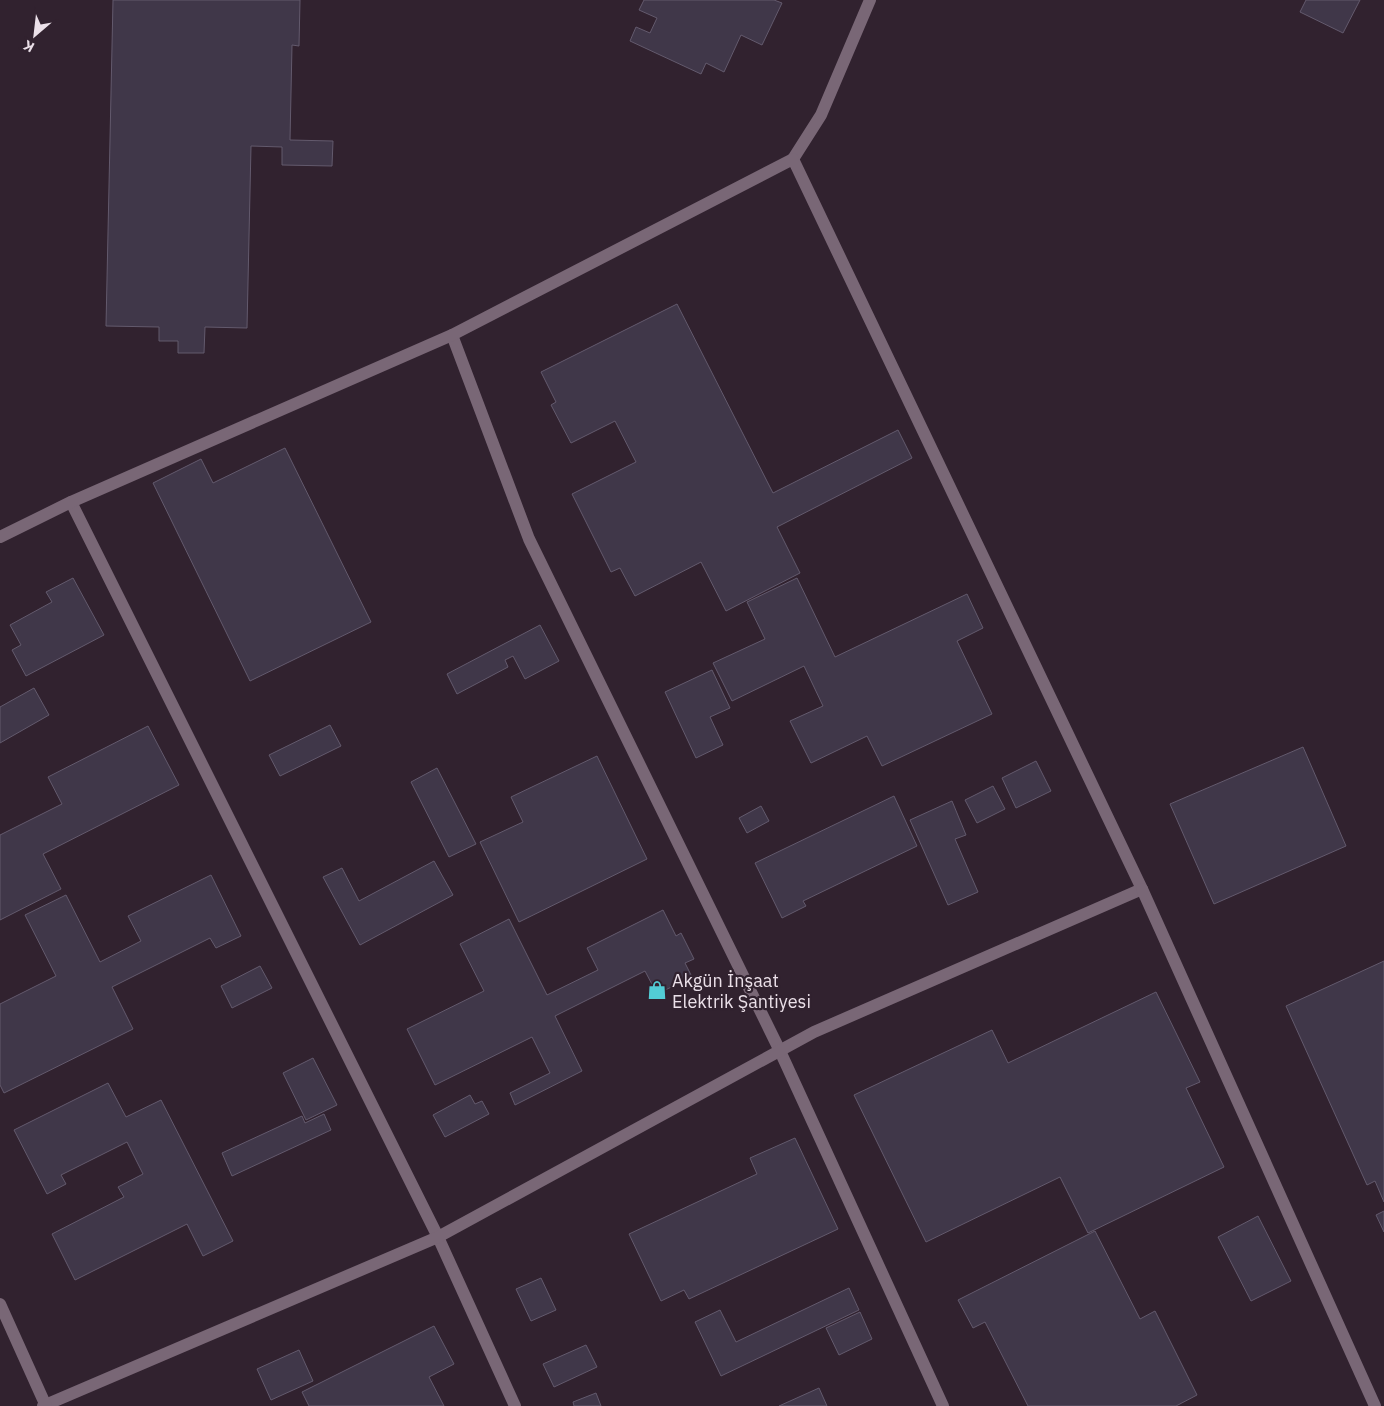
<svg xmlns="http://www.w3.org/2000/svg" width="1384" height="1406" font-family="'IBM Plex Sans',sans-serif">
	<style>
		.building { fill: #403749; stroke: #635a6d }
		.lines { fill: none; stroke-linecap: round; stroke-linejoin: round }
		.street { stroke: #796776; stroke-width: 12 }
		.labels { text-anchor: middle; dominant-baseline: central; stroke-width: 4.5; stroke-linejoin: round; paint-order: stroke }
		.poi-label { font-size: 18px; fill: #ebe0e9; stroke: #31222f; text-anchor: start }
	</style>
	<rect width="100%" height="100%" fill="#31222f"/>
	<!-- building -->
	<g class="building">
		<polygon points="113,0 300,0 299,46 292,45 290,140 333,141 332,166 282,165 282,147 251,146 247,328 205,327 204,353 178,353 178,341 159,341 159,327 106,326"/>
		<polygon points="644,0 774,0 782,3 762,45 741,35 724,72 706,63 701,74 630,41 636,27 650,33 657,18 639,10"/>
		<polygon points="1306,0 1360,0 1343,33 1300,12"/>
		<polygon points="677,304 773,493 898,430 912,458 777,527 800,573 726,611 701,562 635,596 620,568 611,572 572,494 636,462 615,421 571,443 551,405 556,402 541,372"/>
		<polygon points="285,448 371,622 250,681 153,483 201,459 213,483"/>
		<polygon points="73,578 104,635 26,676 12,650 21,645 10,625 52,602 46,592"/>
		<polygon points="797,578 835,657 967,594 983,628 957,641 992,714 882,766 867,736 811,763 790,721 823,706 804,666 732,701 713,663 765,639 747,602"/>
		<polygon points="540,625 559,661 525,679 513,656 505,660 508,667 457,694 447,674"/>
		<polygon points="712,670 730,708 710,717 723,745 696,758 665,692"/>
		<polygon points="34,688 49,715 0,743 0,707"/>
		<polygon points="330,725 341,746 280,776 269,755"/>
		<polygon points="148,726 179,785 43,854 61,889 0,920 0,835 62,804 48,777"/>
		<polygon points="1303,747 1346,846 1214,904 1170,804"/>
		<polygon points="597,756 647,859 519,922 480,842 523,822 511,797"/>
		<polygon points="1036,761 1051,791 1016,808 1002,778"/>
		<polygon points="437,768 476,844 449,857 411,782"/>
		<polygon points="993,786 1005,809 977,823 965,800"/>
		<polygon points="894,796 917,846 803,901 806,906 782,918 755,863"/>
		<polygon points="952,801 966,835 955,839 978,892 948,905 910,820"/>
		<polygon points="761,806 769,821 747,833 739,818"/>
		<polygon points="434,861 453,895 360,945 323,877 342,868 359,901"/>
		<polygon points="211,875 241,936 216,948 210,938 112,987 133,1029 4,1093 0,1085 0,1004 56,976 25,915 66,895 100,962 141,941 128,916"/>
		<polygon points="663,910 676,936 681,933 694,959 685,963 692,977 657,994 645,971 555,1016 582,1071 515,1105 510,1093 550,1073 532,1037 435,1085 407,1029 484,991 460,944 509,919 547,995 598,970 587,948"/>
		<polygon points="1384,961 1384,1202 1375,1181 1367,1185 1286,1006"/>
		<polygon points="260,966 272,988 232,1008 221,986"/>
		<polygon points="1156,992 1200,1082 1186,1088 1224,1167 1088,1233 1060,1177 926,1242 854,1095 992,1030 1008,1063"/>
		<polygon points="313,1058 337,1105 306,1120 283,1073"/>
		<polygon points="108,1083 126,1117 161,1100 233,1241 203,1256 187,1224 75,1280 52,1234 124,1197 118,1187 143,1174 127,1142 61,1175 66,1184 47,1194 14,1130"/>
		<polygon points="470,1095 475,1104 482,1101 489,1114 445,1137 433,1115"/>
		<polygon points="324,1114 331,1130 232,1176 222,1153 302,1116 305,1123"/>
		<polygon points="795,1138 838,1229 689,1299 684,1290 661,1301 629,1234 757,1174 750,1158"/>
		<polygon points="1384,1211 1384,1232 1376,1215"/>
		<polygon points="1258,1216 1291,1281 1251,1301 1218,1237"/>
		<polygon points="1095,1231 1140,1319 1155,1311 1197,1395 1176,1406 1028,1406 985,1322 973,1328 958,1300"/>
		<polygon points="541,1278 556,1310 531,1321 516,1289"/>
		<polygon points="849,1288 859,1310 721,1376 695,1322 720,1310 736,1342"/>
		<polygon points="860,1312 872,1339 839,1355 826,1328"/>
		<polygon points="434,1326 454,1364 429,1377 444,1406 309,1406 302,1392"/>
		<polygon points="586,1345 597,1367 554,1387 543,1364"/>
		<polygon points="299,1350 313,1381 271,1400 257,1369"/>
		<polygon points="819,1388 827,1406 779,1406"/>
		<polygon points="596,1393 601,1406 574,1406 573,1402"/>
	</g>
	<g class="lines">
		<!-- street -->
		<g class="street">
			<polyline points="793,159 821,115 870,0"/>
			<polyline points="452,335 529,539 780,1051 943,1406"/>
			<polyline points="71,502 438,1237 515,1406"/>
			<polyline points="0,537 71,502 452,335 793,159 1142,889 814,1032 438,1237 43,1406"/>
			<polyline points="1142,889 1375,1406"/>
			<polyline points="0,1304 46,1406"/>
		</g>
	</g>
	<!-- icons -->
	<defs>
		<g id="shop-bare" transform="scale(1.5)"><path d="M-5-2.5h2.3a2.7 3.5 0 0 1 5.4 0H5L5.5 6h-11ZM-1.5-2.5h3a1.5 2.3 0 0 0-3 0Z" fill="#52ccd5" stroke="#31222f" stroke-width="2.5" paint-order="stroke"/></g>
	</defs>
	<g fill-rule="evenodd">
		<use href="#shop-bare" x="657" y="990"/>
	</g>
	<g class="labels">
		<!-- poi labels -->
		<g class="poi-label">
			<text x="672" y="980">Akgün İnşaat<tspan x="672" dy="21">Elektrik Şantiyesi</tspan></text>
		</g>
	</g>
	<!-- north arrow -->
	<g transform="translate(35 35) rotate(208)" stroke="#31222f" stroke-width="4" paint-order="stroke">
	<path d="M0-4L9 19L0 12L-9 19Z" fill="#ebe0e9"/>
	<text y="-8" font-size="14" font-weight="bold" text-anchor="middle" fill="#ebe0e9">K</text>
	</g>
</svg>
